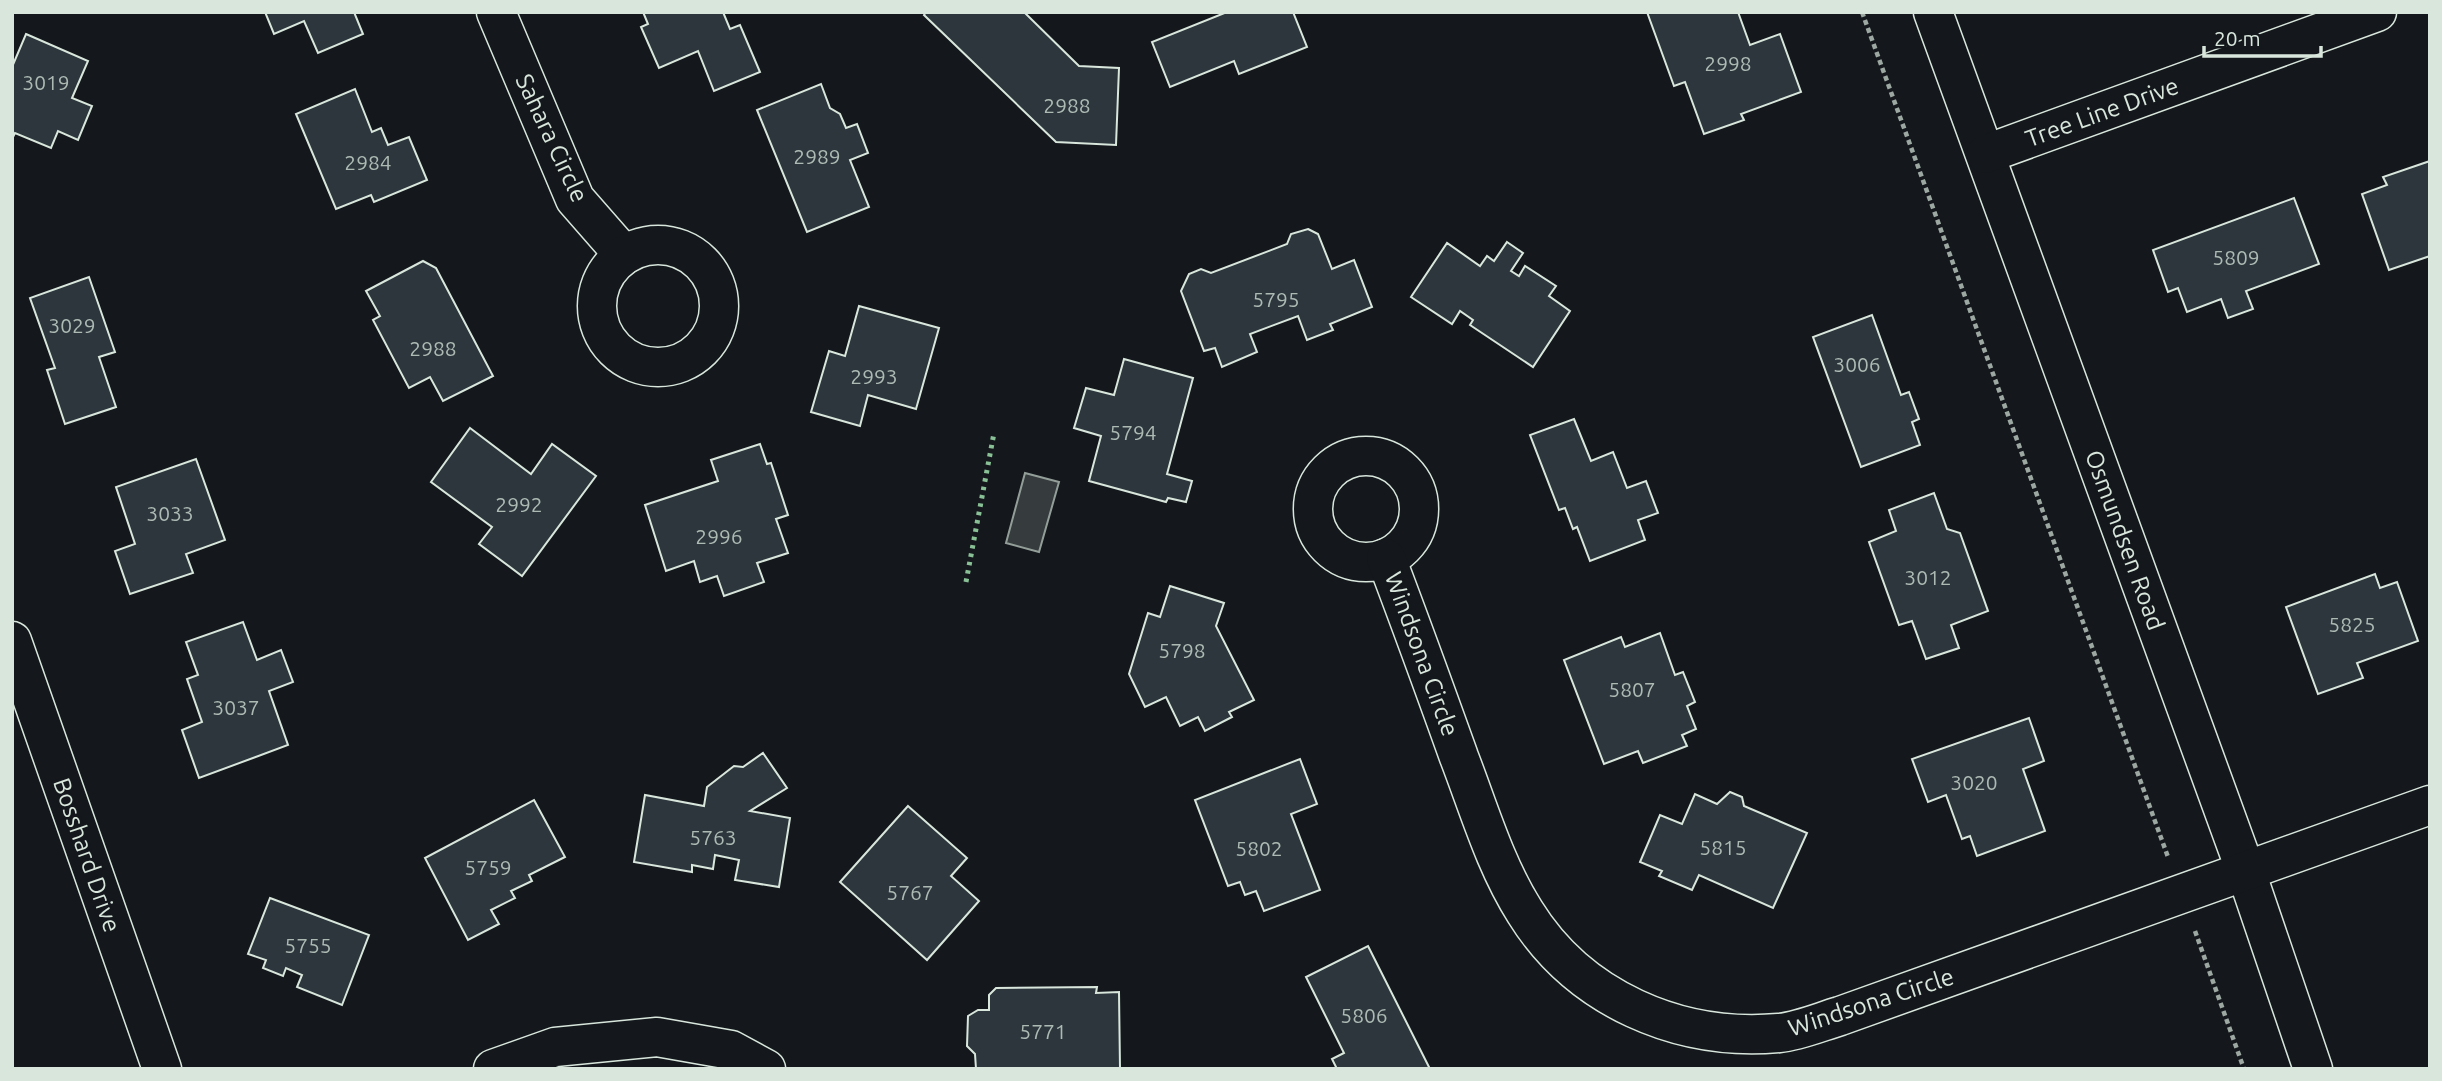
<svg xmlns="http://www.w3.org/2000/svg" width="2442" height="1081" font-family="Ubuntu,sans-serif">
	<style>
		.water { fill: #363b3e; stroke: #939e99; stroke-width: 2 }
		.building { fill: #2c363c; stroke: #d8e6dc; stroke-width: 2 }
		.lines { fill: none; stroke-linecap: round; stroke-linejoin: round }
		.minor-casing { stroke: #d8e6dc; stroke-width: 41 }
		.path { stroke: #9da8a2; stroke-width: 4.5; stroke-dasharray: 5 3.5; stroke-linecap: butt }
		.minor { stroke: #14181c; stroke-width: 38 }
		.hedge { stroke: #8ac095; stroke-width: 5; stroke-dasharray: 3.5 5; stroke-linecap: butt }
		.labels { text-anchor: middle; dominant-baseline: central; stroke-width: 5; stroke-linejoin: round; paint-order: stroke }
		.number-label { font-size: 21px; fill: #adbab4 }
		.street-label { font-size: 24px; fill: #d8e6dc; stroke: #14181c }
	</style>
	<rect width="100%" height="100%" fill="#14181c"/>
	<!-- water -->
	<polygon class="water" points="1025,473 1059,482 1039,552 1006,543"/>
	<!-- building -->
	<g class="building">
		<polygon points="265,12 354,12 363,34 318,53 304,21 274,34"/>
		<polygon points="643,12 723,12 730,29 740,25 760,72 714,91 698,51 659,68 641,27 648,24"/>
		<polygon points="926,12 1024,12 1079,66 1119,68 1116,145 1056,142 924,15"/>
		<polygon points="1227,12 1293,12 1307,47 1239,74 1234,61 1170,87 1152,42"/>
		<polygon points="1647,12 1738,12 1750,45 1780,34 1801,92 1741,114 1744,120 1704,134 1685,82 1674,86"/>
		<polygon points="26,34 88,61 72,98 92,106 78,140 58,131 51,148 15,133 12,139 12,67"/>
		<polygon points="821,84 830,108 840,114 846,128 857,124 868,153 850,160 869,207 807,232 757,110"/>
		<polygon points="355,89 372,132 381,128 388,145 409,137 427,180 374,202 371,195 336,209 296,114"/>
		<polygon points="2430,161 2430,256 2389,270 2362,194 2387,185 2383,177"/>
		<polygon points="2294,198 2319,264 2246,291 2253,309 2228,318 2221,299 2187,312 2178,288 2168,292 2153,250"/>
		<polygon points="1308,229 1318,234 1332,269 1354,260 1372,307 1330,324 1333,330 1307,340 1298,316 1250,334 1257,352 1222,367 1215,348 1204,351 1181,291 1189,274 1201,269 1211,273 1287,244 1291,234"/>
		<polygon points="1507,242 1523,253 1511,271 1519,276 1525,266 1556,286 1549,296 1570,311 1533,367 1470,325 1473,320 1460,311 1452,324 1411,297 1447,243 1480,266 1487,256 1494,261"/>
		<polygon points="423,261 436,268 493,376 443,401 430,377 409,388 373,320 380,316 366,291"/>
		<polygon points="89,277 115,352 99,357 116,407 65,424 47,370 55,368 30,298"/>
		<polygon points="859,306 939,328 916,409 868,395 860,426 811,412 829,351 845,356"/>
		<polygon points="1872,315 1901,395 1909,392 1919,419 1912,422 1920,445 1861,467 1813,337"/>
		<polygon points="1124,359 1193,378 1167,474 1192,481 1186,502 1168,498 1166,502 1089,481 1101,436 1074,428 1086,388 1114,395"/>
		<polygon points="1574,419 1591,461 1613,452 1627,488 1646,481 1658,513 1638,520 1645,540 1590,561 1577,527 1573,529 1565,508 1559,510 1530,435"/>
		<polygon points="470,428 531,474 552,444 596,476 522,576 479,544 492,527 431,482"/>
		<polygon points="760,444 767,464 771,463 788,515 776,519 788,553 757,563 764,582 724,596 717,576 700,582 694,561 666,571 645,505 718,481 711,460"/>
		<polygon points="196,459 225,540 186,554 193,573 130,594 115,551 135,544 116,487"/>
		<polygon points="1934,493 1947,529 1960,533 1988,611 1951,625 1959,648 1926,659 1912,621 1899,625 1869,542 1896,531 1889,510"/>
		<polygon points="2375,574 2380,588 2397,582 2418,641 2357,663 2363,678 2318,694 2286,607"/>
		<polygon points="1170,586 1224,603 1216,626 1254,700 1229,712 1232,717 1205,731 1198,717 1180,726 1166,697 1145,707 1129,674 1148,613 1160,617"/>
		<polygon points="243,622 257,660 281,650 293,682 269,691 288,745 199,778 182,730 202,722 187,679 198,675 186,642"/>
		<polygon points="1660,633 1675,675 1683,672 1695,702 1687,706 1696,729 1682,735 1687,746 1643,763 1638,751 1604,764 1564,660 1621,637 1625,647"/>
		<polygon points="2029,718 2044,761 2023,769 2045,831 1977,856 1970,836 1962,839 1946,795 1928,802 1912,759"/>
		<polygon points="763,753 787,788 750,811 790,818 779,887 735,880 739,860 715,855 713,869 692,865 692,872 634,862 645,795 704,806 707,787 734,766 743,767"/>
		<polygon points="1300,759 1317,804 1291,814 1320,890 1264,911 1256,891 1245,895 1240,882 1228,886 1195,800"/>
		<polygon points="1730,792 1742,797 1744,806 1807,833 1773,908 1699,875 1692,890 1659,876 1662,871 1640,862 1660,815 1682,824 1695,794 1717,804"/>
		<polygon points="534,800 565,857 529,875 532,881 511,891 515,898 491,910 499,924 468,940 425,858"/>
		<polygon points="908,806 967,858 951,876 979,901 927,960 840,882"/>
		<polygon points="270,898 369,935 342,1005 297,987 302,975 286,968 283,976 263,968 266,960 248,954"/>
		<polygon points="1368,946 1430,1069 1337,1069 1332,1059 1344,1053 1306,977"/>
		<polygon points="1097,987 1096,993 1119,992 1120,1069 976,1069 975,1054 967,1046 968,1016 978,1010 989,1010 989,995 996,988"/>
	</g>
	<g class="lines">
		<!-- minor casing -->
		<g class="minor-casing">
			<g id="minor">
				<polyline points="496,12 575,199 624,255"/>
				<polyline points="1933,12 2245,869 2313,1069"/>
				<polyline points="1986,154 2377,12"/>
				<circle cx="658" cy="306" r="61"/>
				<circle cx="1366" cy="509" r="53"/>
				<path d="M1386 558C1411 624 1435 690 1459 757 1479 809 1495 865 1525 912 1579 999 1679 1042 1779 1033 1799 1031 1820 1022 1840 1016L2430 805"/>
				<polyline points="12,641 162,1069"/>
				<polyline points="493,1069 555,1047 657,1037 731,1050 766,1069"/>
			</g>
		</g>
		<!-- path -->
		<g class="path">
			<polyline points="1862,12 2168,857"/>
			<polyline points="2195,931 2244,1069"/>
		</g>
		<!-- minor -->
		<use href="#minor" class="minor"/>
		<!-- hedge -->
		<polyline class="hedge" points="966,582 994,433"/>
	</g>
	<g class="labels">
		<!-- number labels -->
		<g class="number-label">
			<text x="1728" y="63">2998</text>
			<text x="46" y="82">3019</text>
			<text x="1067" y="105">2988</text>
			<text x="817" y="156">2989</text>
			<text x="368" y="162">2984</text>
			<text x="2236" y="257">5809</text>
			<text x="1276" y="299">5795</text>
			<text x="72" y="325">3029</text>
			<text x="433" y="348">2988</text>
			<text x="1857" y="364">3006</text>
			<text x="874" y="376">2993</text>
			<text x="1133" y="432">5794</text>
			<text x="519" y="504">2992</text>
			<text x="170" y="513">3033</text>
			<text x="719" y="536">2996</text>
			<text x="1928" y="577">3012</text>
			<text x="2352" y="624">5825</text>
			<text x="1182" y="650">5798</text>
			<text x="1632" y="689">5807</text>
			<text x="236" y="707">3037</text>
			<text x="1974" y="782">3020</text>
			<text x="713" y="837">5763</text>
			<text x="1723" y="847">5815</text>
			<text x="1259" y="848">5802</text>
			<text x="488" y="867">5759</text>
			<text x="910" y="892">5767</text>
			<text x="308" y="945">5755</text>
			<text x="1364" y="1015">5806</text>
			<text x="1043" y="1031">5771</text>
		</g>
		<!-- street labels -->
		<g class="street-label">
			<text transform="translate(2102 112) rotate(-20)">Tree Line Drive</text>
			<text transform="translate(552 138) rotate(65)">Sahara Circle</text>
			<text transform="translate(2125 540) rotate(70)">Osmundsen Road</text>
			<text transform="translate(1422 654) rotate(70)">Windsona Circle</text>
			<text transform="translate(87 855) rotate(71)">Bosshard Drive</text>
			<text transform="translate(1871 1002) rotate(-18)">Windsona Circle</text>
		</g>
	</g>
	<!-- border -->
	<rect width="2442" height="1081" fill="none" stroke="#d8e6dc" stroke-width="28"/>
	<!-- scale -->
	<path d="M2204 46v10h117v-10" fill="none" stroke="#d8e6dc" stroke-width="3.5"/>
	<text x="2214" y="46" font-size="21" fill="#d8e6dc" stroke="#14181c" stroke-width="5" paint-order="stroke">20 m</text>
</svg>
